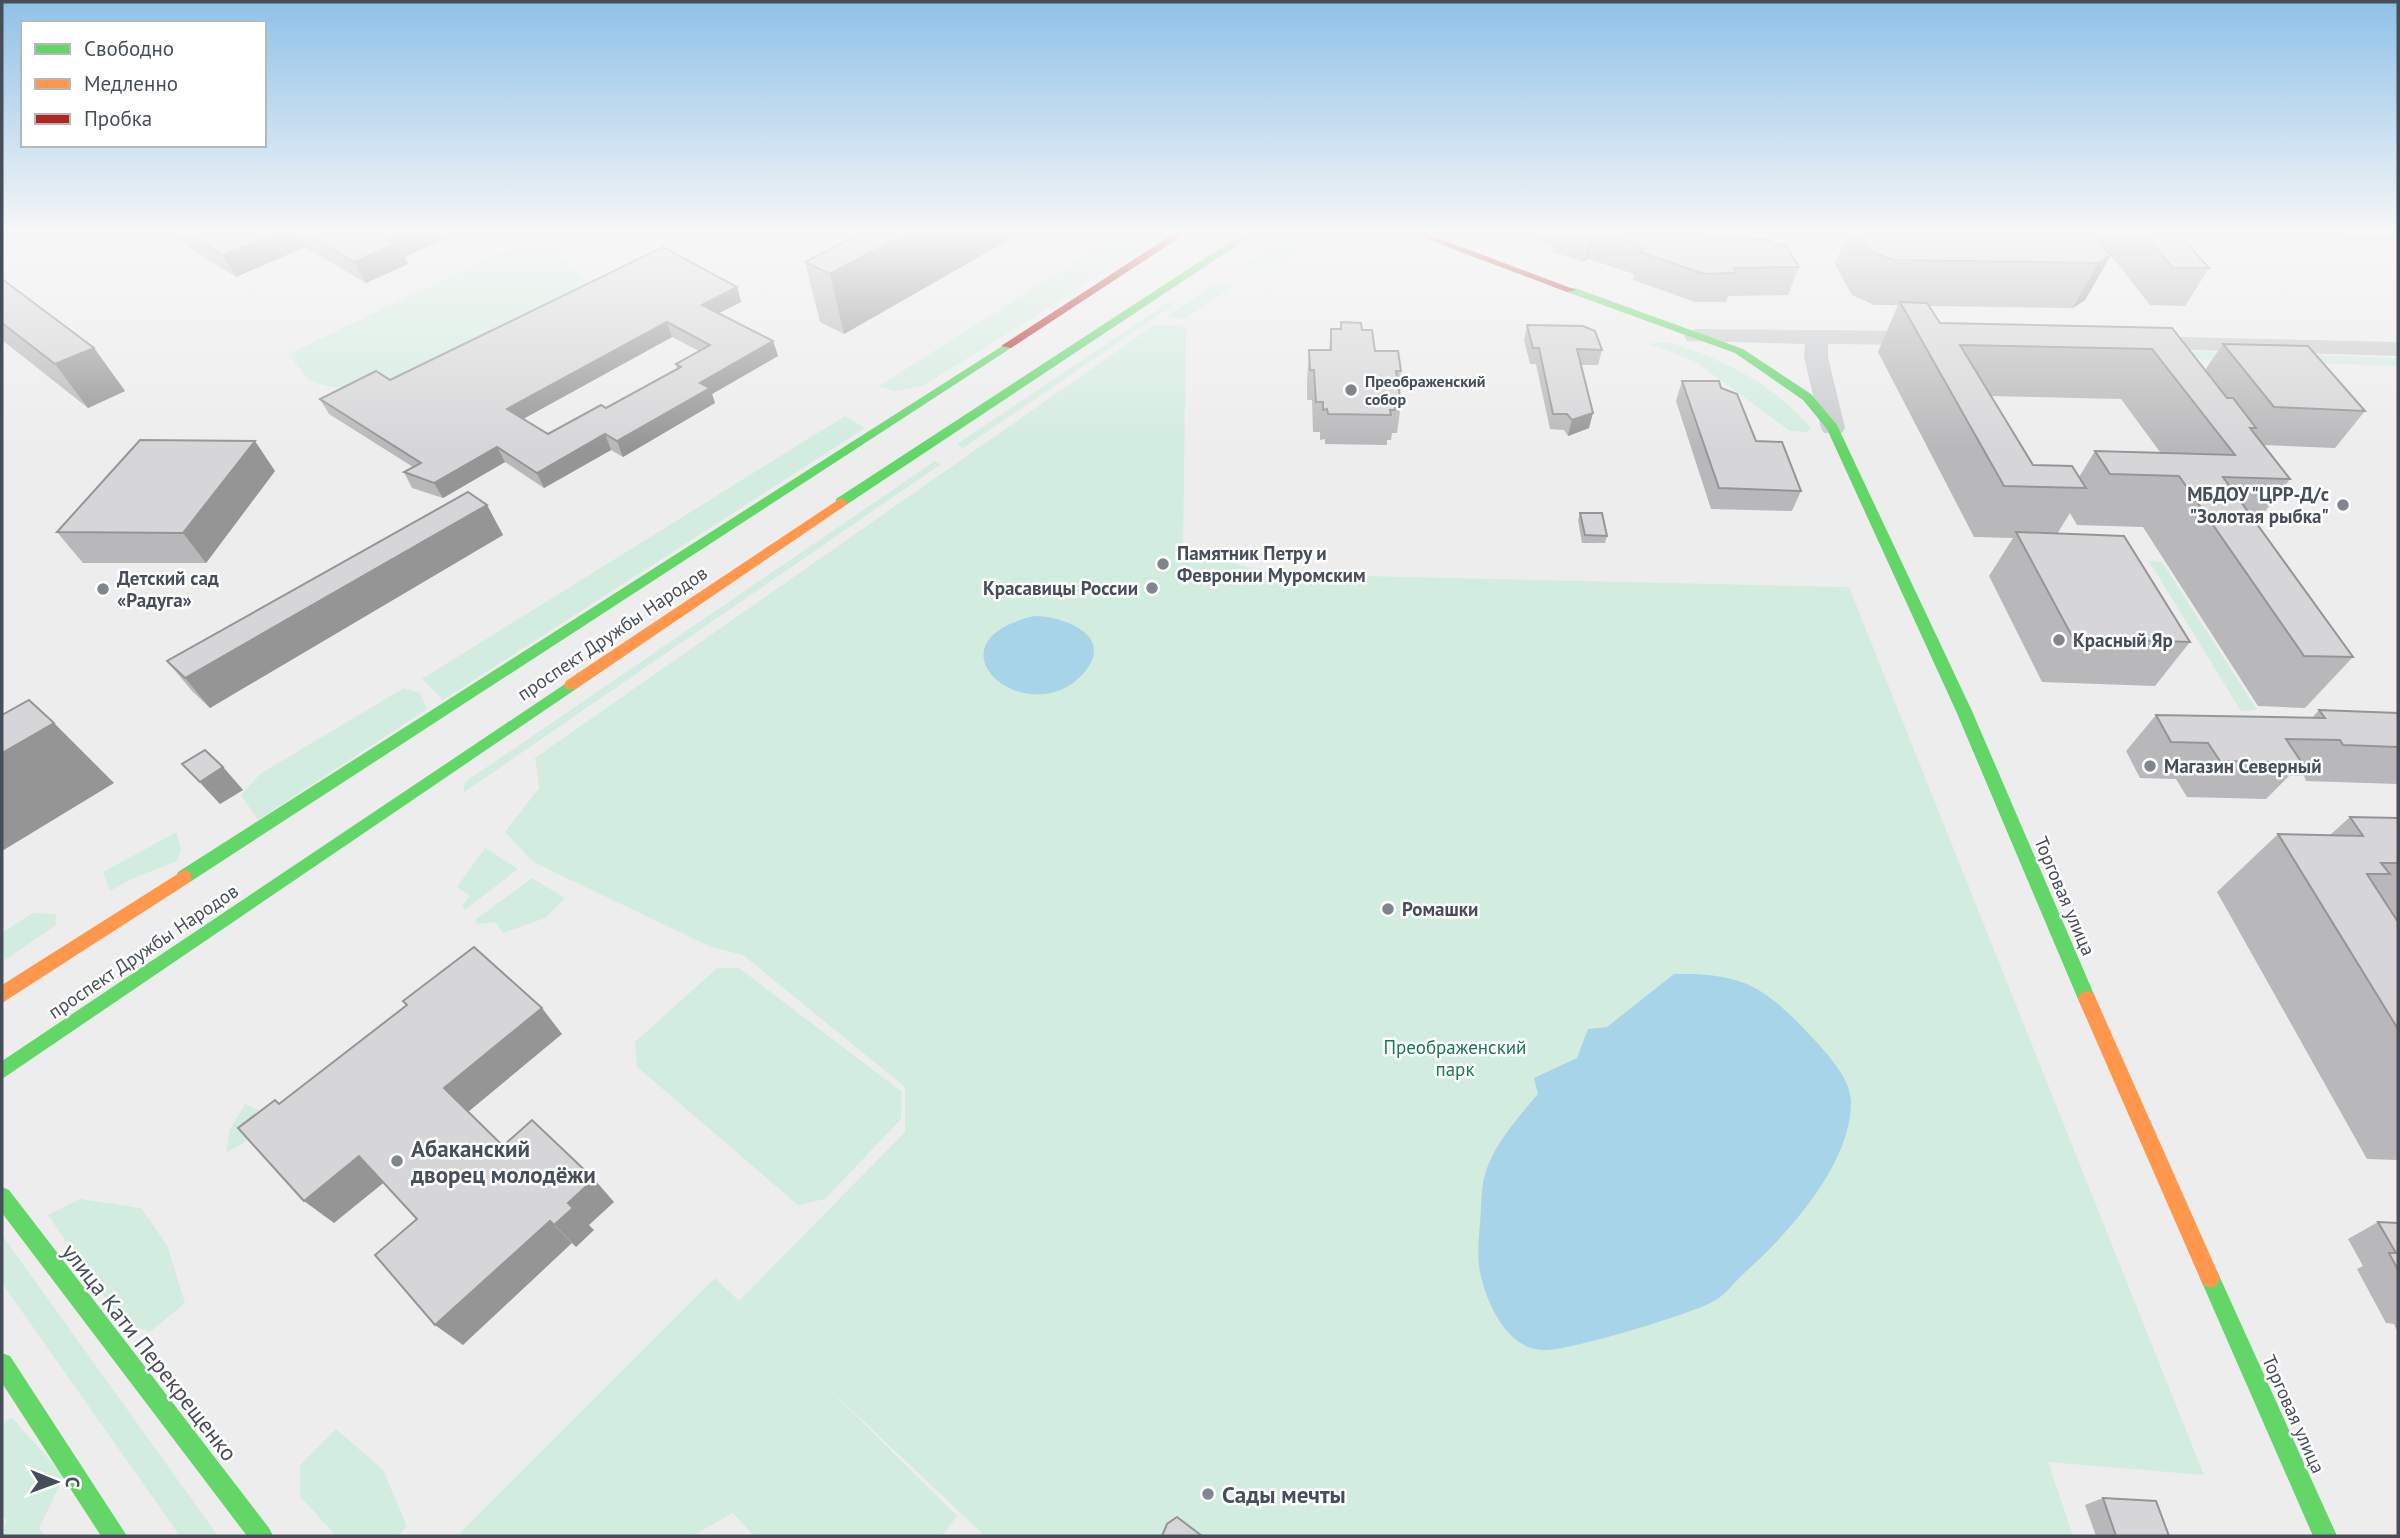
<svg xmlns="http://www.w3.org/2000/svg" width="2400" height="1538" font-family="'PT Sans',sans-serif">
	<style>
		.green { fill: #d2ecdf }
		.water { fill: #a8d4e9 }
		.lines { fill: none; stroke-linecap: round; stroke-linejoin: round }
		.street { fill: #c9ccce; fill-rule: evenodd }
		.fast { fill: #63d668; fill-rule: evenodd }
		.slow { fill: #ff974d; fill-rule: evenodd }
		.jam { fill: #b3261e; fill-rule: evenodd }
		.wall { fill: #b8b7b9; fill-rule: evenodd }
		.shaded-wall { fill: #969596 }
		.building { fill: #d6d5d7; stroke: #969596; stroke-width: 2; fill-rule: evenodd }
		.poi-dot { fill: #81868d; stroke: #fff; stroke-width: 2.5 }
		.labels { text-anchor: middle; dominant-baseline: central; stroke-width: 5; stroke-linejoin: round; paint-order: stroke }
		.far-poi-label { font-size: 16px; font-weight: bold; fill: #464e59; stroke: #fff; text-anchor: start }
		.poi-label { font-size: 19px; font-weight: bold; fill: #464e59; stroke: #fff; text-anchor: start }
		.street-label { font-size: 19px; fill: #464e59; stroke: #fff }
		.park-label { font-size: 19px; fill: #1a7653; stroke: #fff }
		.near-poi-label { font-size: 23px; font-weight: bold; fill: #464e59; stroke: #fff; text-anchor: start }
		.near-street-label { font-size: 23px; fill: #464e59; stroke: #fff }
	</style>
	<rect width="100%" height="100%" fill="#eeeded"/>
	<!-- green -->
	<g class="green">
		<polygon points="1119,234 1166,234 923,386 894,391 879,386"/>
		<polygon points="1296,238 1303,238 1307,245 1276,268 1239,269 1275,243"/>
		<path d="M545 242 589 281C529 312 379 411 314 382 305 378 295 362 289 354L497 254Z"/>
		<polygon points="1228,283 1232,286 1187,318 1168,318 1167,316 1216,284"/>
		<polygon points="1171,301 1176,303 963,448 957,444"/>
		<polygon points="1154,325 1186,326 1183,551 1275,574 1849,587 2204,1475 2048,1462 2073,1536 985,1536 823,1383 957,1516 942,1536 754,1536 733,1513 692,1536 457,1536 715,1278 739,1301 905,1132 905,1087 743,955 711,947 533,862 505,832 539,788 535,758"/>
		<path d="M1669 342C1727 361 1770 382 1811 428L1807 432 1790 431 1696 362 1649 344Z"/>
		<polygon points="2187,351 2398,358 2398,366 2193,359"/>
		<polygon points="845,416 865,428 443,700 422,679"/>
		<polygon points="935,461 941,464 463,793 465,782"/>
		<polygon points="2149,561 2162,562 2257,710 2241,711"/>
		<polygon points="404,688 420,693 427,709 258,820 241,795 260,774"/>
		<polygon points="177,832 181,850 177,861 131,879 110,891 103,872"/>
		<polygon points="485,848 518,869 465,910 462,906 470,896 457,887"/>
		<polygon points="532,878 565,898 545,918 503,933 495,922 477,924 475,920"/>
		<polygon points="33,913 56,914 56,925 2,962 2,933"/>
		<polygon points="717,968 739,968 902,1092 901,1119 825,1199 798,1205 637,1067 635,1042"/>
		<polygon points="245,1104 260,1111 250,1139 226,1153 230,1129"/>
		<polygon points="80,1199 141,1208 167,1245 185,1303 151,1331 125,1327 48,1215"/>
		<polygon points="2,1235 218,1536 180,1536 2,1283"/>
		<polygon points="12,1418 64,1476 39,1528 45,1536 2,1536 7,1520 2,1516 2,1422"/>
		<polygon points="336,1429 383,1470 407,1526 398,1536 336,1536 300,1496 300,1465"/>
	</g>
	<!-- water -->
	<g class="water">
		<path d="M1034 616C1064 616 1117 636 1083 674 1027 735 920 643 1034 616Z"/>
		<path d="M1674 974C1739 973 1762 984 1807 1032 1823 1049 1851 1077 1851 1102 1851 1166 1786 1236 1741 1276 1733 1284 1724 1296 1714 1301 1692 1314 1566 1352 1542 1350 1507 1348 1488 1305 1481 1277 1477 1259 1478 1244 1480 1225 1481 1211 1481 1197 1483 1183 1489 1149 1517 1119 1538 1094L1534 1078 1577 1058 1588 1029 1607 1027Z"/>
	</g>
	<g class="lines">
		<!-- street -->
		<g class="street">
			<polygon points="1695,329 1928,331 1939,338 1928,345 1828,344 1828,357 1845,428 1842,433 1824,433 1821,428 1804,357 1805,344 1687,341 1684,336"/>
			<polygon points="2141,336 2398,342 2398,356 2133,348 2130,343 2133,338"/>
		</g>
		<!-- fast -->
		<g class="fast">
			<polygon points="1242,234 1254,234 846,505 836,505 836,499"/>
			<polygon points="1567,288 1575,288 1743,349 1811,394 1837,425 1972,711 2096,999 2093,1005 2087,1007 2081,1005 2078,999 1956,711 1827,429 1803,400 1735,353 1567,292"/>
			<polygon points="1007,343 1013,346 1011,348 190,882 184,884 178,882 176,877 178,872"/>
			<polygon points="571,680 576,681 578,685 576,689 2,1079 2,1061"/>
			<polygon points="2,1187 9,1190 269,1528 273,1536 247,1536 2,1213"/>
			<polygon points="2210,1268 2217,1271 2337,1536 2313,1536 2200,1278 2203,1271"/>
			<polygon points="2,1353 10,1356 127,1536 101,1536 2,1383"/>
		</g>
		<!-- slow -->
		<g class="slow">
			<polygon points="841,498 848,502 846,505 576,689 566,689 564,685 566,681"/>
			<polygon points="184,870 190,872 192,877 190,882 2,1003 2,985"/>
			<polygon points="2087,991 2093,993 2096,999 2217,1271 2220,1278 2217,1285 2210,1288 2203,1285 2078,999 2081,993"/>
		</g>
		<!-- jam -->
		<g class="jam">
			<polygon points="1173,234 1185,234 1011,348 1001,346"/>
			<polygon points="1413,234 1427,234 1576,290 1567,292"/>
		</g>
	</g>
	<!-- wall -->
	<g class="wall">
		<polygon points="168,234 452,234 453,235 404,257 408,264 366,283 305,247 236,277"/>
		<polygon points="860,234 1019,234 844,334 820,322 805,262"/>
		<polygon points="1529,234 1694,234 1714,240 1772,245 1799,267 1788,295 1728,296 1726,302 1695,302 1633,280 1634,274 1588,259 1584,262 1553,252 1554,247 1531,237"/>
		<path d="M1839 234H2093L2111 255 2085 300 2073 308 1929 306 1940 323 2172 328 2205 370 2223 344 2365 411 2335 448 2263 445 2290 479 2256 523 2353 657 2305 708 2258 706 2143 527 2077 525 2070 513 2057 534 2190 642 2155 686 2042 682 1989 576 2013 538 1974 537 1878 352 1898 305H1874L1852 295 1835 264 1844 242ZM1991 396 2121 399 2160 452 2095 451 2079 477 2033 465Z"/>
		<polygon points="2094,234 2178,234 2209,268 2185,306 2150,305"/>
		<polygon points="2242,234 2398,234 2398,241 2247,238"/>
		<polygon points="2,279 94,348 125,391 88,408 2,340"/>
		<path d="M737 287 741 302 719 313 773 341 778 356 712 394 715 403 623 457 611 450 544 488 505 462 443 498 412 488 404 472 413 467 329 414 320 399ZM672 337 699 351 676 364 677 369 606 408 548 434 523 419Z"/>
		<polygon points="1341,322 1362,330 1375,351 1401,371 1399,388 1401,403 1397,433 1392,433 1391,440 1387,440 1387,445 1325,444 1325,439 1320,440 1320,432 1313,432 1312,400 1307,400 1307,380 1309,350 1329,350 1331,329 1340,329"/>
		<polygon points="1527,325 1602,350 1598,365 1581,365 1589,428 1568,436 1564,430 1550,429 1536,364 1530,364 1524,340"/>
		<polygon points="1682,381 1721,388 1756,441 1801,491 1792,511 1711,509 1676,401"/>
		<polygon points="275,471 206,563 83,563 57,532"/>
		<polygon points="487,505 503,535 210,708 192,691 167,661"/>
		<polygon points="1580,513 1607,536 1605,543 1582,543 1578,520"/>
		<polygon points="2319,710 2398,713 2398,784 2306,781 2304,776 2289,776 2266,799 2187,797 2176,779 2140,778 2126,751 2156,715 2312,718"/>
		<polygon points="182,764 223,767 243,790 220,804"/>
		<polygon points="2350,817 2398,818 2398,1160 2367,1159 2217,892 2278,834 2330,835"/>
		<polygon points="2378,1222 2398,1223 2398,1333 2394,1324 2386,1323 2357,1269 2363,1266 2348,1239"/>
		<polygon points="2103,1498 2169,1536 2096,1536 2085,1505"/>
	</g>
	<!-- shaded-wall -->
	<g class="shaded-wall">
		<polygon points="275,234 297,234 305,247 236,277 223,255"/>
		<polygon points="398,234 452,234 453,235 404,257 408,264 366,283 354,262 388,238"/>
		<polygon points="905,234 1019,234 844,334 830,274"/>
		<polygon points="1590,234 1594,234 1588,259 1584,262"/>
		<polygon points="2111,255 2085,300 2073,308 2098,263"/>
		<polygon points="737,287 741,302 707,319 702,305"/>
		<polygon points="667,322 672,337 514,424 507,409"/>
		<polygon points="773,341 778,356 712,394 715,403 623,457 617,441 700,383"/>
		<polygon points="94,348 125,391 88,408 55,364"/>
		<polygon points="1593,413 1589,428 1568,436 1572,420"/>
		<polygon points="605,434 611,450 544,488 537,473"/>
		<polygon points="255,441 275,471 206,563 183,533"/>
		<polygon points="497,447 505,462 443,498 434,483"/>
		<polygon points="487,505 503,535 210,708 185,678"/>
		<polygon points="54,723 114,783 2,851 2,753"/>
		<polygon points="223,767 243,790 220,804 200,782"/>
		<polygon points="542,1008 562,1034 468,1112 444,1088"/>
		<polygon points="359,1156 387,1180 334,1223 304,1201"/>
		<polygon points="594,1179 614,1202 589,1225 594,1230 576,1247 554,1225 568,1203"/>
		<polygon points="550,1221 572,1243 463,1345 435,1325"/>
	</g>
	<!-- building -->
	<g class="building">
		<polygon points="188,234 275,234 223,255"/>
		<polygon points="306,234 398,234 388,238 397,243 354,262"/>
		<polygon points="860,234 905,234 830,274 805,262"/>
		<polygon points="1605,234 1694,234 1714,240 1769,239 1772,245 1785,244 1799,267 1734,268 1735,273 1704,274 1640,252 1645,247"/>
		<polygon points="1860,234 2093,234 2111,255 2098,263 1893,260 1870,251"/>
		<polygon points="2145,234 2178,234 2209,268 2173,268"/>
		<path d="M663 247 737 287 702 305 773 341 700 383 710 388 617 441 605 434 537 473 497 447 434 483 404 472 421 463 320 399 376 371 390 380ZM667 322 710 345 676 364 681 367 606 408 601 405 548 434 507 409Z"/>
		<polygon points="2,279 94,348 55,364 2,323"/>
		<polygon points="1900,302 1927,303 1940,323 2172,328 2227,398 2233,398 2256,428 2250,428 2290,479 2223,477 2353,657 2304,656 2179,476 2110,474 2095,451 2235,455 2152,349 1960,345 2033,465 2072,466 2086,488 2004,486"/>
		<polygon points="1341,322 1361,323 1362,330 1372,330 1375,351 1398,351 1401,371 1396,371 1401,403 1394,403 1395,410 1390,410 1391,415 1328,414 1327,409 1323,410 1323,402 1316,402 1314,370 1310,370 1309,350 1331,350 1331,329 1341,329"/>
		<polygon points="1527,325 1583,326 1595,331 1602,350 1577,349 1593,413 1572,420 1567,414 1553,414 1539,348 1533,348"/>
		<polygon points="2223,344 2308,346 2365,411 2274,407"/>
		<polygon points="1682,381 1719,381 1721,388 1737,394 1756,441 1782,442 1801,491 1719,488"/>
		<polygon points="140,440 255,441 183,533 57,532"/>
		<polygon points="468,492 487,505 185,678 167,661"/>
		<polygon points="1580,513 1602,513 1607,536 1585,535"/>
		<polygon points="2016,532 2124,536 2190,642 2073,638"/>
		<polygon points="29,700 54,723 2,753 2,715"/>
		<polygon points="2319,710 2398,713 2398,747 2343,745 2340,740 2286,739 2302,763 2220,761 2208,743 2171,742 2156,715 2325,718"/>
		<polygon points="205,750 223,767 200,782 182,764"/>
		<polygon points="2350,817 2398,818 2398,863 2381,863 2390,874 2367,874 2398,922 2398,1029 2278,834 2363,836"/>
		<polygon points="474,947 542,1008 444,1088 503,1146 532,1120 594,1179 568,1203 573,1208 554,1225 550,1221 435,1325 375,1255 417,1219 359,1156 304,1201 238,1128 275,1100 279,1104 407,1005 403,1001"/>
		<polygon points="2378,1222 2398,1223 2398,1270 2389,1253 2396,1253"/>
		<polygon points="2103,1498 2156,1501 2169,1536 2116,1536"/>
		<polygon points="1177,1517 1202,1536 1162,1536 1167,1524"/>
	</g>
	<!-- sky -->
	<linearGradient id="sky" x2="0" y2="1"><stop stop-color="#8ec1e8"/><stop offset="0.52" stop-color="#f7f7f7"/><stop offset="1" stop-color="#f7f7f7" stop-opacity="0"/></linearGradient>
	<rect width="2400" height="449" fill="url(#sky)"/>
	<!-- markers -->
	<g class="poi-dot">
		<circle cx="1351" cy="390" r="7"/>
		<circle cx="2343" cy="505" r="7"/>
		<circle cx="1163" cy="564" r="7"/>
		<circle cx="1152" cy="588" r="7"/>
		<circle cx="103" cy="589" r="7"/>
		<circle cx="2059" cy="640" r="7"/>
		<circle cx="2150" cy="766" r="7"/>
		<circle cx="1388" cy="909" r="7"/>
		<circle cx="397" cy="1161" r="7"/>
		<circle cx="1208" cy="1494" r="7"/>
	</g>
	<g class="labels">
		<!-- far-poi labels -->
		<g class="far-poi-label">
			<text x="1365" y="381">Преображенский<tspan x="1365" dy="18">собор</tspan></text>
		</g>
		<!-- poi labels -->
		<g class="poi-label">
			<text x="2329" y="494" text-anchor="end">МБДОУ "ЦРР-Д/с<tspan x="2329" dy="22">"Золотая рыбка"</tspan></text>
			<text x="1177" y="553">Памятник Петру и<tspan x="1177" dy="22">Февронии Муромским</tspan></text>
			<text x="117" y="578">Детский сад<tspan x="117" dy="22">«Радуга»</tspan></text>
			<text x="1138" y="588" text-anchor="end">Красавицы России</text>
			<text x="2073" y="640">Красный Яр</text>
			<text x="2164" y="766">Магазин Северный</text>
			<text x="1402" y="909">Ромашки</text>
		</g>
		<!-- street labels -->
		<g class="street-label">
			<text transform="translate(612 633) rotate(-34)">проспект Дружбы Народов</text>
			<text transform="translate(2065 896) rotate(67)">Торговая улица</text>
			<text transform="translate(143 951) rotate(-34)">проспект Дружбы Народов</text>
			<text transform="translate(2294 1414) rotate(66)">Торговая улица</text>
		</g>
		<!-- park labels -->
		<g class="park-label">
			<text x="1455" y="1047">Преображенский<tspan x="1455" dy="22">парк</tspan></text>
		</g>
		<!-- near-poi labels -->
		<g class="near-poi-label">
			<text x="411" y="1148">Абаканский<tspan x="411" dy="26">дворец молодёжи</tspan></text>
			<text x="1222" y="1494">Сады мечты</text>
		</g>
		<!-- near-street labels -->
		<g class="near-street-label">
			<text transform="translate(150 1352) rotate(52)">улица Кати Перекрещенко</text>
		</g>
	</g>
	<!-- border -->
	<rect width="2400" height="1538" fill="none" stroke="#464e59" stroke-width="7"/>
	<!-- legend -->
	<rect x="21" y="21" width="245" height="126" fill="#ffffff" stroke="#b5b8bd" stroke-width="2"/>
	<rect x="35" y="44" width="35" height="10" fill="#63d668" stroke="#b5b8bd" stroke-width="2"/>
	<text x="84" y="56" font-size="21" fill="#464e59">Свободно</text>
	<rect x="35" y="79" width="35" height="10" fill="#ff974d" stroke="#b5b8bd" stroke-width="2"/>
	<text x="84" y="91" font-size="21" fill="#464e59">Медленно</text>
	<rect x="35" y="114" width="35" height="10" fill="#b3261e" stroke="#b5b8bd" stroke-width="2"/>
	<text x="84" y="126" font-size="21" fill="#464e59">Пробка</text>
	<!-- north arrow -->
	<g transform="translate(56 1482) rotate(91)" stroke="#ffffff" stroke-width="5" paint-order="stroke">
	<path d="M0-5L12 26L0 18L-12 26Z" fill="#464e59"/>
	<text y="-10" font-size="19" font-weight="bold" text-anchor="middle" fill="#464e59">С</text>
	</g>
</svg>
